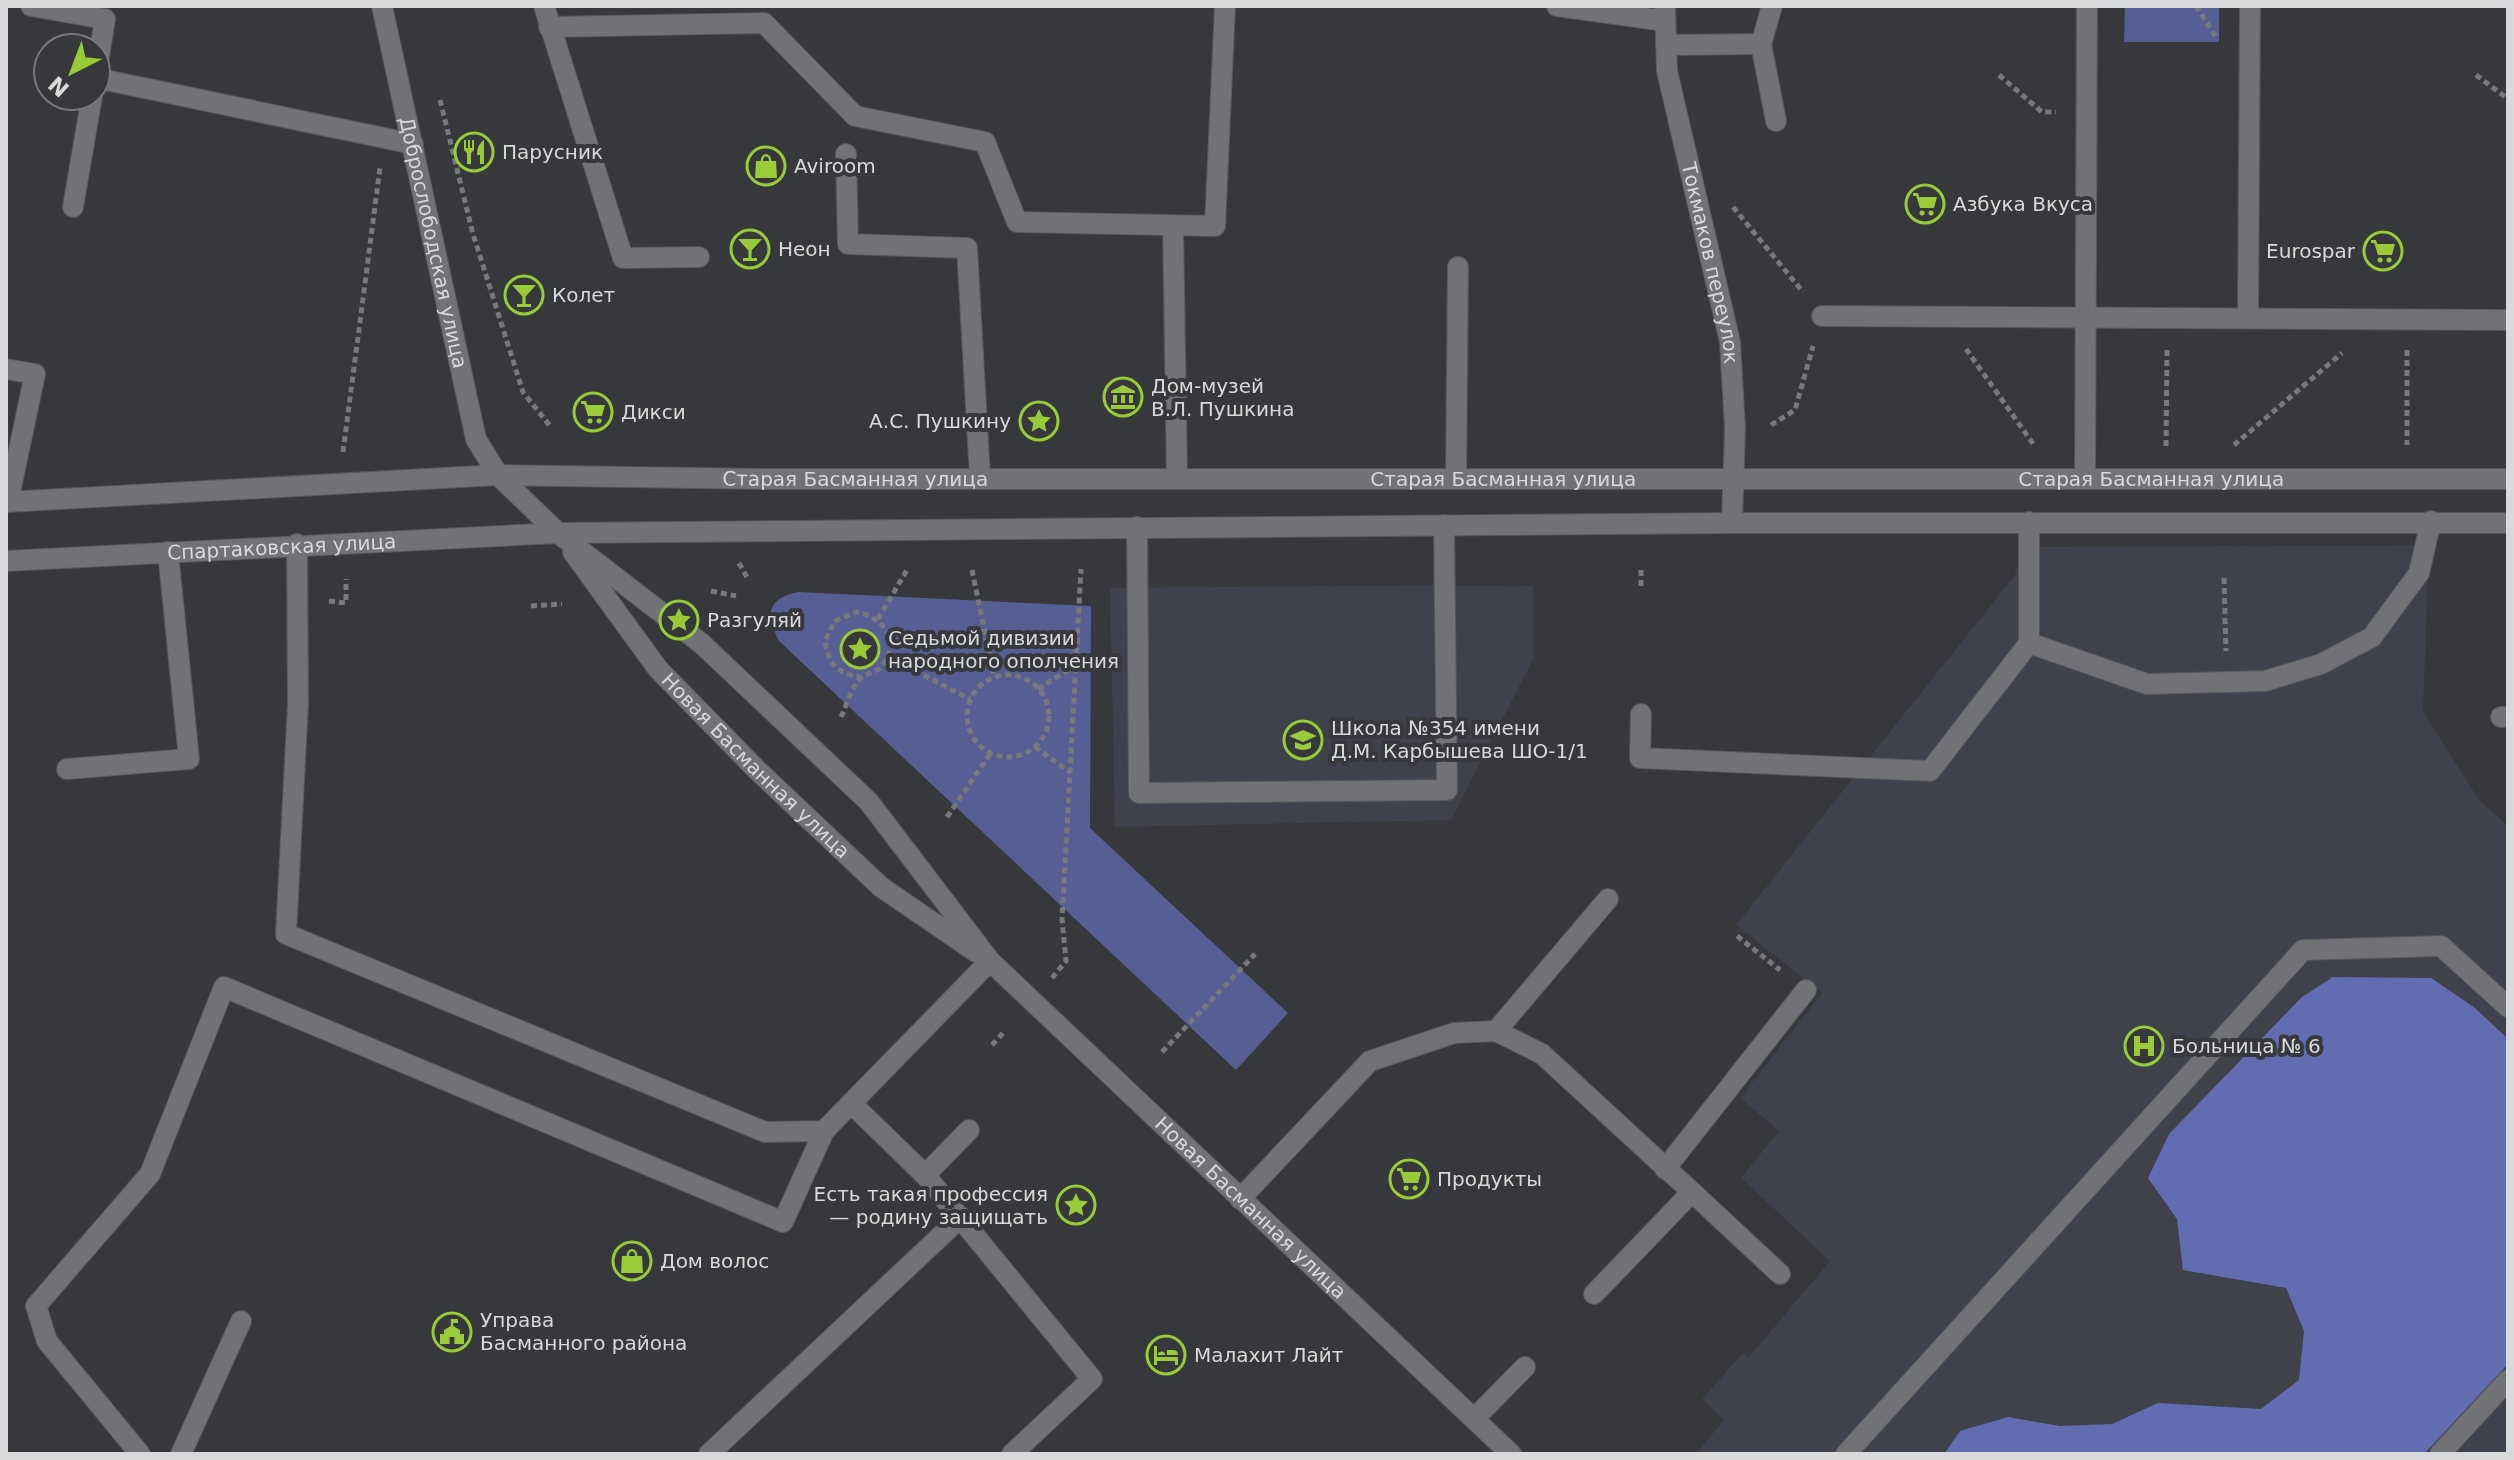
<svg xmlns="http://www.w3.org/2000/svg" width="2514" height="1460" font-family="'DejaVu Sans',sans-serif">
	<style>
		.built { fill: #3f414b }
		.green { fill: #565f93 }
		.forest { fill: #626db1 }
		.lines { fill: none; stroke-linecap: round; stroke-linejoin: round }
		.lane-casing { stroke: #56575a; stroke-width: 22 }
		.street-casing { stroke: #56575a; stroke-width: 22 }
		.secondary-casing { stroke: #56575a; stroke-width: 22 }
		.path { stroke: #78797c; stroke-width: 5; stroke-dasharray: 6 4; stroke-linecap: butt }
		.lane { stroke: #717276; stroke-width: 20 }
		.street { stroke: #717276; stroke-width: 20 }
		.secondary { stroke: #717276; stroke-width: 20 }
		.labels { text-anchor: middle; dominant-baseline: central; stroke-width: 8; stroke-linejoin: round; paint-order: stroke }
		.poi-label { font-size: 20px; fill: #d8d9db; stroke: #37383b; text-anchor: start }
		.street-label { font-size: 20px; fill: #d8d9db; stroke: #37383b }
	</style>
	<rect width="100%" height="100%" fill="#37383b"/>
	<!-- built -->
	<g class="built">
		<polygon points="2429,545 2423,712 2480,801 2508,826 2508,1454 1696,1454 1724,1420 1702,1399 1743,1353 1749,1357 1830,1261 1741,1178 1779,1131 1740,1098 1822,993 1736,925 2015,575 2022,547"/>
		<polygon points="1425,585 1533,586 1533,659 1451,820 1115,827 1110,588"/>
	</g>
	<!-- green -->
	<g class="green">
		<polygon points="2125,6 2219,6 2219,42 2124,42"/>
		<path d="M798 592 1091 606 1090 828 1288 1013 1236 1070 779 641C766 615 766 599 798 592Z"/>
	</g>
	<!-- forest -->
	<polygon class="forest" points="2333,977 2431,978 2475,1008 2508,1039 2508,1364 2424,1454 1944,1454 1960,1431 2008,1417 2060,1426 2112,1424 2158,1403 2261,1409 2299,1380 2304,1331 2286,1288 2183,1270 2177,1219 2148,1178 2169,1134 2302,997"/>
	<g class="lines">
		<!-- lane casing -->
		<g class="lane-casing">
			<g id="lane">
				<polyline points="31,6 105,19 96,75"/>
				<polyline points="544,6 623,258 699,257"/>
				<polyline points="1557,6 1665,21"/>
				<polyline points="1772,6 1761,44 1776,121"/>
				<polyline points="549,27 764,23 855,116 985,142 1017,222 1215,226 1225,6"/>
				<polyline points="1666,45 1761,44"/>
				<polyline points="96,78 413,144"/>
				<polyline points="846,154 848,244 967,248 980,477"/>
				<polyline points="73,207 92,96"/>
				<polyline points="1173,225 1177,478"/>
				<polyline points="1822,316 2508,320"/>
				<polyline points="2248,318 2250,6"/>
				<polyline points="6,369 35,374 8,502"/>
				<polyline points="1456,479 1458,267"/>
				<polyline points="2085,479 2087,6"/>
				<polyline points="2029,522 2029,643 2147,684 2265,681 2321,664 2372,637 2419,573 2431,521"/>
				<polyline points="1137,527 1139,793 1447,790 1444,525"/>
				<polyline points="297,544 298,703 286,934 765,1132 824,1131 990,961"/>
				<polyline points="1641,714 1640,758 1930,771 2029,643"/>
				<polyline points="2501,717 2508,717"/>
				<polyline points="67,769 189,759 168,552"/>
				<polyline points="1496,1031 1608,899"/>
				<polyline points="852,1104 925,1175 1092,1379 1012,1454"/>
				<polyline points="1665,1169 1806,990"/>
				<polyline points="925,1175 969,1130"/>
				<polyline points="1240,1199 1370,1061 1454,1033 1496,1031 1542,1054 1692,1192"/>
				<polyline points="1594,1294 1692,1192 1780,1274"/>
				<polyline points="1474,1419 1525,1367"/>
				<polyline points="140,1454 47,1341 36,1306 150,1174 224,987 783,1222 824,1131"/>
				<polyline points="181,1454 241,1321"/>
				<polyline points="709,1454 961,1217"/>
				<polyline points="1846,1454 2303,950 2441,946 2508,1007"/>
				<polyline points="2440,1454 2508,1380"/>
			</g>
		</g>
		<!-- street casing -->
		<g class="street-casing">
			<g id="street">
				<path id="s1" d="M382 6 476 439 498 475"/>
			</g>
		</g>
		<!-- secondary casing -->
		<g class="secondary-casing">
			<g id="secondary">
				<path id="s2" d="M1665 6 1667 71 1730 342 1735 428 1732 523"/>
				<path id="s3" d="M498 475 558 533 702 644 869 802 990 961 1511 1454"/>
				<path id="s4" d="M6 502 498 475 763 479H2508"/>
				<path id="s5" d="M573 552 658 669 756 769 881 887 976 952"/>
				<path id="s6" d="M6 561 558 533 1732 523H2508"/>
			</g>
		</g>
		<!-- path -->
		<g class="path">
			<polyline points="2196,6 2216,37"/>
			<polyline points="1999,75 2042,112 2056,112"/>
			<polyline points="2476,75 2508,99"/>
			<polyline points="440,100 473,234 523,392 550,426"/>
			<polyline points="1733,207 1803,292"/>
			<polyline points="1966,349 2034,445"/>
			<polyline points="2407,350 2407,445"/>
			<polyline points="1771,425 1795,410 1813,346"/>
			<polyline points="2234,445 2342,353"/>
			<polyline points="2166,446 2167,350"/>
			<polyline points="343,452 380,168"/>
			<polyline points="739,563 748,579"/>
			<polyline points="972,570 994,677"/>
			<polyline points="2224,578 2226,651"/>
			<polyline points="1641,586 1641,566"/>
			<polyline points="711,591 736,596"/>
			<polyline points="329,601 346,603 346,579"/>
			<polyline points="531,606 562,604"/>
			<polyline points="878,619 907,570"/>
			<polyline points="888,657 970,699"/>
			<circle cx="1008" cy="716" r="41"/>
			<polyline points="1038,689 1076,665"/>
			<path d="M841 717C846 707 852 685 861 678 867 672 876 673 882 666 902 642 882 615 856 612L835 621 825 641C828 664 838 674 861 677"/>
			<polyline points="1035,747 1070,772"/>
			<polyline points="947,817 990,754"/>
			<polyline points="1737,936 1780,970"/>
			<polyline points="1052,978 1066,961 1062,919 1081,569"/>
			<polyline points="992,1045 1004,1032"/>
			<polyline points="1162,1052 1255,954"/>
		</g>
		<!-- lane -->
		<use href="#lane" class="lane"/>
		<!-- street -->
		<use href="#street" class="street"/>
		<!-- secondary -->
		<use href="#secondary" class="secondary"/>
	</g>
	<!-- icons -->
	<defs>
		<g id="restaurant-ring" transform="scale(2)"><circle r="9.5" fill="#37383b" stroke="#98cb37" stroke-width="1.5"/><path d="M-5-6h1v4h1v-4h1v4h1v-4h1v5L-1.5 .5V6h-2V.5L-5-1ZM5-6V6H3V1.5H1.5Q1.5-4 5-6Z" fill="#98cb37"/></g>
		<g id="shop-ring" transform="scale(2)"><circle r="9.5" fill="#37383b" stroke="#98cb37" stroke-width="1.5"/><path d="M-5-2.5h2.3a2.7 3.5 0 0 1 5.4 0H5L5.5 6h-11ZM-1.5-2.5h3a1.5 2.3 0 0 0-3 0Z" fill="#98cb37"/></g>
		<g id="supermarket-ring" transform="scale(2)"><circle r="9.5" fill="#37383b" stroke="#98cb37" stroke-width="1.5"/><path d="M-6-5.5h2.5l.6 2H6L4.5 2H-2.5L-4.4-4H-6ZM-1.5 3.2a1.3 1.3 0 1 0 .1 0ZM3 3.2a1.3 1.3 0 1 0 .1 0Z" fill="#98cb37"/></g>
		<g id="bar-ring" transform="scale(2)"><circle r="9.5" fill="#37383b" stroke="#98cb37" stroke-width="1.5"/><path d="M-6-5H6L.8 .8V4.5H3.5V6h-7V4.5H-.8V.8Z" fill="#98cb37"/></g>
		<g id="museum-ring" transform="scale(2)"><circle r="9.5" fill="#37383b" stroke="#98cb37" stroke-width="1.5"/><path d="M0-6L6-3V-2H-6V-3ZM-5-1h2V3h-2ZM-1-1h2V3h-2ZM3-1h2V3H3ZM-6 4H6V6H-6Z" fill="#98cb37"/></g>
		<g id="sight-ring" transform="scale(2)"><circle r="9.5" fill="#37383b" stroke="#98cb37" stroke-width="1.5"/><path d="M0-6L1.8-2.2L6-1.7L2.9 1.2L3.7 5.4L0 3.3L-3.7 5.4L-2.9 1.2L-6-1.7L-1.8-2.2Z" fill="#98cb37"/></g>
		<g id="school-ring" transform="scale(2)"><circle r="9.5" fill="#37383b" stroke="#98cb37" stroke-width="1.5"/><path d="M0-5L7-2L0 1L-7-2ZM-4 1L0 2.5L4 1V4Q0 6-4 4Z" fill="#98cb37"/></g>
		<g id="hospital-ring" transform="scale(2)"><circle r="9.5" fill="#37383b" stroke="#98cb37" stroke-width="1.5"/><path d="M-5-5h3v3.5h4V-5h3V5h-3V1.5h-4V5h-3Z" fill="#98cb37"/></g>
		<g id="civic-ring" transform="scale(2)"><circle r="9.5" fill="#37383b" stroke="#98cb37" stroke-width="1.5"/><path d="M-.6-6.5H3V-4.5H.6V-3L4-1V1h2V6H-6V1h2V-1L-.6-3ZM-1.2 2.5V6h2.4V2.5Z" fill="#98cb37"/></g>
		<g id="hotel-ring" transform="scale(2)"><circle r="9.5" fill="#37383b" stroke="#98cb37" stroke-width="1.5"/><path d="M-6-4.5h1.5V1H6V5H4.5V3h-9V5H-6ZM-4 0a1.8 1.8 0 1 1 3.6 0ZM.5 0V-2.5h3Q6-2.5 6 0Z" fill="#98cb37"/></g>
	</defs>
	<g fill-rule="evenodd">
		<use href="#restaurant-ring" x="474" y="152"/>
		<use href="#shop-ring" x="766" y="166"/>
		<use href="#supermarket-ring" x="1925" y="204"/>
		<use href="#bar-ring" x="750" y="249"/>
		<use href="#supermarket-ring" x="2383" y="251"/>
		<use href="#bar-ring" x="524" y="295"/>
		<use href="#museum-ring" x="1123" y="397"/>
		<use href="#supermarket-ring" x="593" y="412"/>
		<use href="#sight-ring" x="1039" y="421"/>
		<use href="#sight-ring" x="679" y="620"/>
		<use href="#sight-ring" x="860" y="649"/>
		<use href="#school-ring" x="1303" y="740"/>
		<use href="#hospital-ring" x="2144" y="1046"/>
		<use href="#supermarket-ring" x="1409" y="1179"/>
		<use href="#sight-ring" x="1076" y="1205"/>
		<use href="#shop-ring" x="632" y="1261"/>
		<use href="#civic-ring" x="452" y="1332"/>
		<use href="#hotel-ring" x="1166" y="1355"/>
	</g>
	<g class="labels">
		<!-- poi labels -->
		<g class="poi-label">
			<text x="502" y="152">Парусник</text>
			<text x="794" y="166">Aviroom</text>
			<text x="1953" y="204">Азбука Вкуса</text>
			<text x="778" y="249">Неон</text>
			<text x="2355" y="251" text-anchor="end">Eurospar</text>
			<text x="552" y="295">Колет</text>
			<text x="1151" y="386">Дом-музей<tspan x="1151" dy="23">В.Л. Пушкина</tspan></text>
			<text x="621" y="412">Дикси</text>
			<text x="1011" y="421" text-anchor="end">А.С. Пушкину</text>
			<text x="707" y="620">Разгуляй</text>
			<text x="888" y="638">Седьмой дивизии<tspan x="888" dy="23">народного ополчения</tspan></text>
			<text x="1331" y="728">Школа №354 имени<tspan x="1331" dy="23">Д.М. Карбышева ШО-1/1</tspan></text>
			<text x="2172" y="1046">Больница № 6</text>
			<text x="1437" y="1179">Продукты</text>
			<text x="1048" y="1194" text-anchor="end">Есть такая профессия<tspan x="1048" dy="23">— родину защищать</tspan></text>
			<text x="660" y="1261">Дом волос</text>
			<text x="480" y="1320">Управа<tspan x="480" dy="23">Басманного района</tspan></text>
			<text x="1194" y="1355">Малахит Лайт</text>
		</g>
		<!-- street labels -->
		<g class="street-label">
			<text stroke="none"><textPath href="#s1" startOffset="242">Доброслободская улица</textPath></text>
			<text stroke="none"><textPath href="#s2" startOffset="262">Токмаков переулок</textPath></text>
			<text stroke="none"><textPath href="#s4" startOffset="850">Старая Басманная улица</textPath></text>
			<text stroke="none"><textPath href="#s4" startOffset="1498">Старая Басманная улица</textPath></text>
			<text stroke="none"><textPath href="#s4" startOffset="2146">Старая Басманная улица</textPath></text>
			<text stroke="none"><textPath href="#s6" startOffset="276">Спартаковская улица</textPath></text>
			<text stroke="none"><textPath href="#s5" startOffset="282">Новая Басманная улица</textPath></text>
			<text stroke="none"><textPath href="#s3" startOffset="1054">Новая Басманная улица</textPath></text>
		</g>
	</g>
	<!-- border -->
	<rect width="2514" height="1460" fill="none" stroke="#d8d9db" stroke-width="16"/>
	<!-- north arrow -->
	<g transform="translate(72 72) rotate(222)"><circle r="38" fill="#37383b" stroke="#77787b" stroke-width="2"/>
	<path d="M0-6L14 30L0 20L-14 30Z" fill="#98cb37"/>
	<text y="-12" font-size="22" font-weight="bold" text-anchor="middle" fill="#d8d9db">N</text>
	</g>
</svg>
